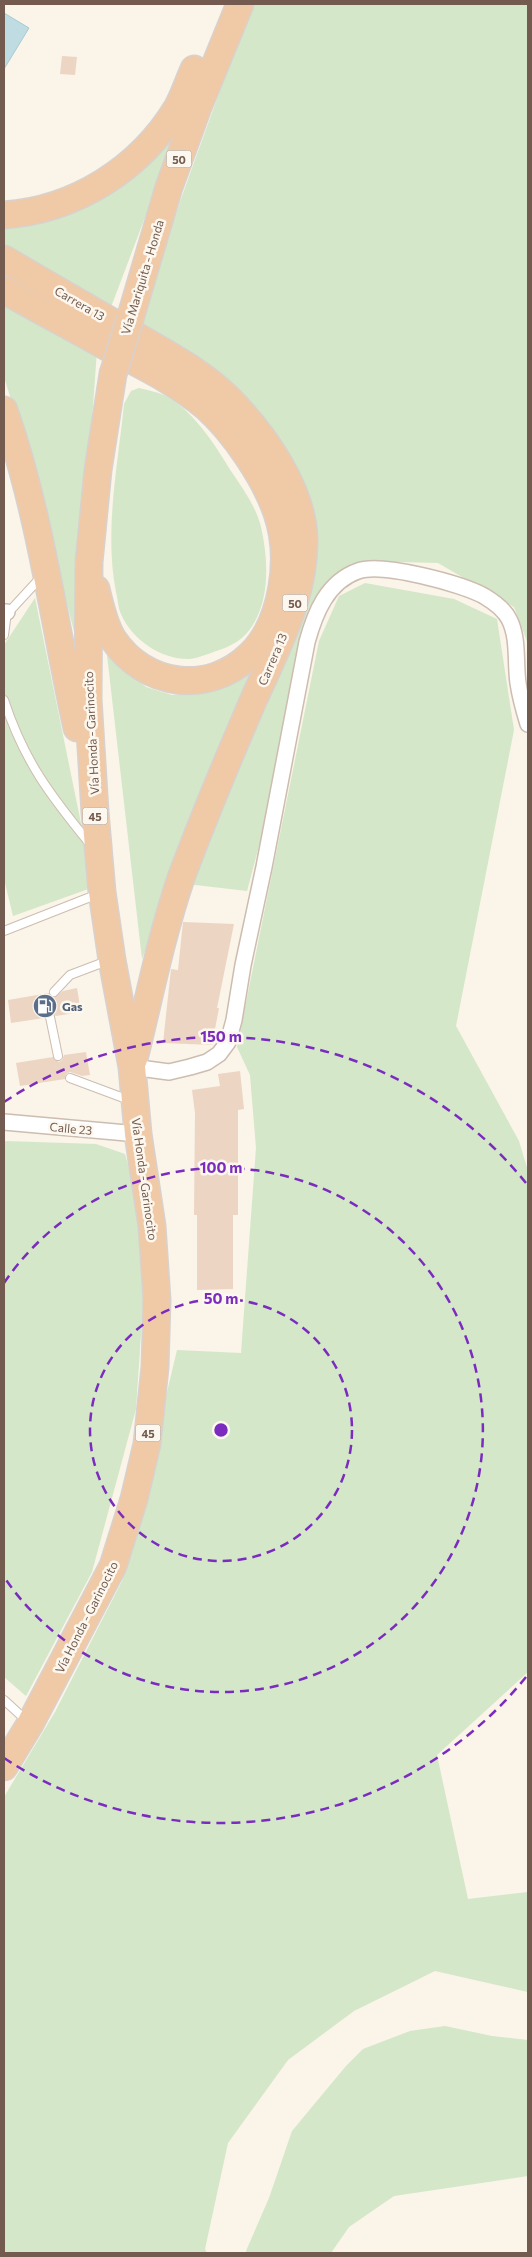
<svg xmlns="http://www.w3.org/2000/svg" width="532" height="2257" font-family="Commissioner,sans-serif">
	<style>
		.green { fill: #d4e7c8 }
		.water { fill: #bfdce3; stroke: #a6cbd3 }
		.building { fill: #edd5c3 }
		.lines { fill: none; stroke-linecap: round; stroke-linejoin: round }
		.service-casing { stroke: #ccbdb0; stroke-width: 10 }
		.minor-casing { stroke: #ccbdb0; stroke-width: 18 }
		.trunk-casing { stroke: #d8d1ce; stroke-width: 29 }
		.service { stroke: #fff; stroke-width: 8 }
		.minor { stroke: #fff; stroke-width: 15 }
		.trunk { stroke: #f0caa7; stroke-width: 26 }
		.trunk-bridge-casing { stroke: #d8d1ce; stroke-width: 29; stroke-linecap: butt }
		.trunk-bridge { stroke: #f0caa7; stroke-width: 26 }
		.ring { fill: none; stroke: #7b2cbf; stroke-width: 2.5; stroke-dasharray: 9 6 }
		.labels { text-anchor: middle; dominant-baseline: central; stroke-width: 5; stroke-linejoin: round; paint-order: stroke }
		.shield { fill: #fdf8ef; stroke: #9c8b7f; stroke-width: 1 }
		.shield-label { font-size: 11px; font-weight: bold; fill: #735c4f }
		.street-label { font-size: 12px; fill: #735c4f; stroke: #fdf8ef }
		.service-label { font-size: 12px; font-weight: bold; fill: #4e5e75; stroke: #fdf8ef; text-anchor: start }
		.centre { fill: #7b2cbf; stroke: #fdf8ef; stroke-width: 2.5 }
		.ring-label { font-size: 15px; text-anchor: middle; font-weight: bold; fill: #7b2cbf; stroke: #fdf8ef; stroke-width: 5; stroke-linejoin: round; paint-order: stroke }
	</style>
	<rect width="100%" height="100%" fill="#faf4e9"/>
	<!-- green -->
	<g class="green">
		<polygon points="254,4 528,4 528,644 514,607 438,563 362,561 330,581 315,599 300,635 263,831 247,891 187,884 312,546 137,321 232,57"/>
		<polygon points="182,120 111,307 4,250 4,226 44,221 78,211 124,185"/>
		<polygon points="4,298 97,350 79,603 80,655 33,470 4,377"/>
		<path d="M139 388C147 390 157 392 164 395 190 407 215 444 229 468 241 486 256 506 261 527 268 558 270 596 254 623 246 638 231 647 216 651 208 654 198 658 190 659 162 660 132 640 121 614 118 608 118 599 116 592 104 530 118 466 124 404L131 391Z"/>
		<polygon points="365,583 454,599 497,619 514,730 456,1026 519,1141 528,1171 528,1672 437,1755 468,1899 528,1892 528,1992 435,1971 354,2011 288,2060 228,2143 205,2249 207,2253 4,2253 4,1797 55,1712 122,1581 177,1350 241,1353 256,1148 250,1075 237,1047 319,641 339,596"/>
		<polygon points="35,598 94,887 13,916 4,879 4,645"/>
		<polygon points="107,655 146,687 172,695 202,691 265,655 142,959"/>
		<polygon points="4,1141 96,1144 125,1154 138,1200 144,1289 136,1409 92,1572 26,1696 4,1677"/>
		<polygon points="445,2026 492,2036 528,2040 528,2176 394,2196 349,2227 331,2253 247,2253 246,2251 269,2198 292,2131 346,2066 363,2049 410,2031"/>
	</g>
	<!-- water -->
	<polygon class="water" points="4,13 29,28 4,69"/>
	<!-- building -->
	<g class="building">
		<polygon points="62,56 77,57 75,75 60,74"/>
		<polygon points="183,922 234,924 217,1008 219,1008 212,1045 163,1043 171,969 178,970"/>
		<polygon points="77,988 81,1012 56,1016 49,1011 46,1013 44,1018 11,1023 8,1000 49,993 51,996 55,997 63,991"/>
		<polygon points="86,1052 90,1075 82,1076 70,1072 66,1074 65,1079 20,1086 16,1063 53,1057 59,1062 62,1060 64,1055"/>
		<polygon points="240,1071 244,1109 238,1110 238,1215 233,1215 233,1289 197,1290 197,1215 194,1215 195,1113 192,1090 220,1086 218,1074"/>
	</g>
	<g class="lines">
		<!-- service casing -->
		<g class="service-casing">
			<g id="service">
				<polyline points="7,614 42,576"/>
				<polyline points="4,635 7,612"/>
				<path d="M4 700C24 761 50 795 90 844"/>
				<polyline points="4,931 98,894"/>
				<polyline points="54,992 70,975 107,961"/>
				<polyline points="50,1017 58,1056"/>
				<polyline points="70,1078 129,1100"/>
				<polyline points="4,1700 27,1721"/>
			</g>
		</g>
		<!-- minor casing -->
		<g class="minor-casing">
			<g id="minor">
				<polyline points="4,612 7,612"/>
				<path d="M132 1067 169 1072 190 1067 207 1062 219 1054 228 1042 234 1020 243 965 264 867 307 642C315 613 327 582 358 571 382 562 462 584 484 596 494 602 504 609 509 619 519 638 515 663 518 683 520 697 524 711 528 724"/>
				<polyline points="4,1122 138,1134"/>
			</g>
		</g>
		<!-- trunk casing -->
		<g class="trunk-casing">
			<g id="trunk">
				<path d="M4 215C75 210 140 169 177 108 184 96 188 82 194 69"/>
				<path d="M4 259C46 284 89 308 131 333 164 352 202 372 229 399 263 433 303 489 304 539 305 597 276 649 253 701 228 759 203 819 181 878 161 937 149 999 134 1059"/>
				<path d="M4 290C41 311 79 331 116 352 147 368 179 384 206 407 234 432 265 478 277 513 292 556 284 622 250 655 209 695 145 687 113 639 104 625 100 605 96 589"/>
				<polyline points="130,319 169,187 198,107 240,4"/>
				<path d="M4 410C40 513 54 622 77 728"/>
				<polyline points="4,1767 30,1724 113,1566 134,1499 147,1444 155,1367 157,1300 152,1226 138,1134 132,1067 112,960 102,892 95,812 88,699 89,562 98,470 113,374"/>
			</g>
		</g>
		<!-- service -->
		<use href="#service" class="service"/>
		<!-- minor -->
		<use href="#minor" class="minor"/>
		<!-- trunk -->
		<use href="#trunk" class="trunk"/>
		<!-- trunk-bridge casing -->
		<g class="trunk-bridge-casing">
			<polyline id="trunk-bridge" points="113,374 130,319"/>
		</g>
		<!-- trunk-bridge -->
		<use href="#trunk-bridge" class="trunk-bridge"/>
	</g>
	<!-- distance rings -->
	<g class="ring">
		<circle cx="221" cy="1430" r="131"/>
		<path d="M4 1283A262 262 0 1 1 4 1577"/>
		<path d="M526 1677A393 393 0 0 1 4 1758M4 1102A393 393 0 0 1 526 1183"/>
	</g>
	<!-- icons -->
	<defs>
		<g id="fuel-disc" transform="scale(1.25)"><circle r="9.5" fill="#5c6f8a" stroke="#fdf8ef"/><path d="M-5.5-6h7V0h2V4h1.3V-2.5L3-4.5l.8-.8L6-3V5H2.5V1h-1V6h-7ZM-4.2-4.7v3.2H.2V-4.7Z" fill="#fff"/></g>
	</defs>
	<g fill-rule="evenodd">
		<use href="#fuel-disc" x="45" y="1006"/>
	</g>
	<g class="labels">
		<!-- shield labels -->
		<g class="shield">
			<rect x="166.5" y="150.5" width="25" height="17" rx="4"/>
			<rect x="282.5" y="594.5" width="25" height="17" rx="4"/>
			<rect x="82.5" y="807.5" width="25" height="17" rx="4"/>
			<rect x="135.5" y="1424.5" width="25" height="17" rx="4"/>
		</g>
		<g class="shield-label">
			<text x="179" y="159">50</text>
			<text x="295" y="603">50</text>
			<text x="95" y="816">45</text>
			<text x="148" y="1433">45</text>
		</g>
		<!-- street labels -->
		<g class="street-label">
			<text transform="translate(142 277) rotate(-73)">Vía Mariquita - Honda</text>
			<text transform="translate(80 303) rotate(30)">Carrera 13</text>
			<text transform="translate(272 659) rotate(-67)">Carrera 13</text>
			<text transform="translate(91 733) rotate(-93)">Vía Honda - Garinocito</text>
			<text transform="translate(71 1128) rotate(5)">Calle 23</text>
			<text transform="translate(145 1179) rotate(82)">Vía Honda - Garinocito</text>
			<text transform="translate(86 1617) rotate(-63)">Vía Honda - Garinocito</text>
		</g>
		<!-- service labels -->
		<g class="service-label">
			<text x="62" y="1006">Gas</text>
		</g>
	</g>
	<circle cx="221" cy="1430" r="8" class="centre"/>
	<g class="ring-label">
		<text x="221" y="1042">150 m</text>
		<text x="221" y="1173">100 m</text>
		<text x="221" y="1304">50 m</text>
	</g>
	<!-- border -->
	<rect width="532" height="2257" fill="none" stroke="#735c4f" stroke-width="10"/>
</svg>
